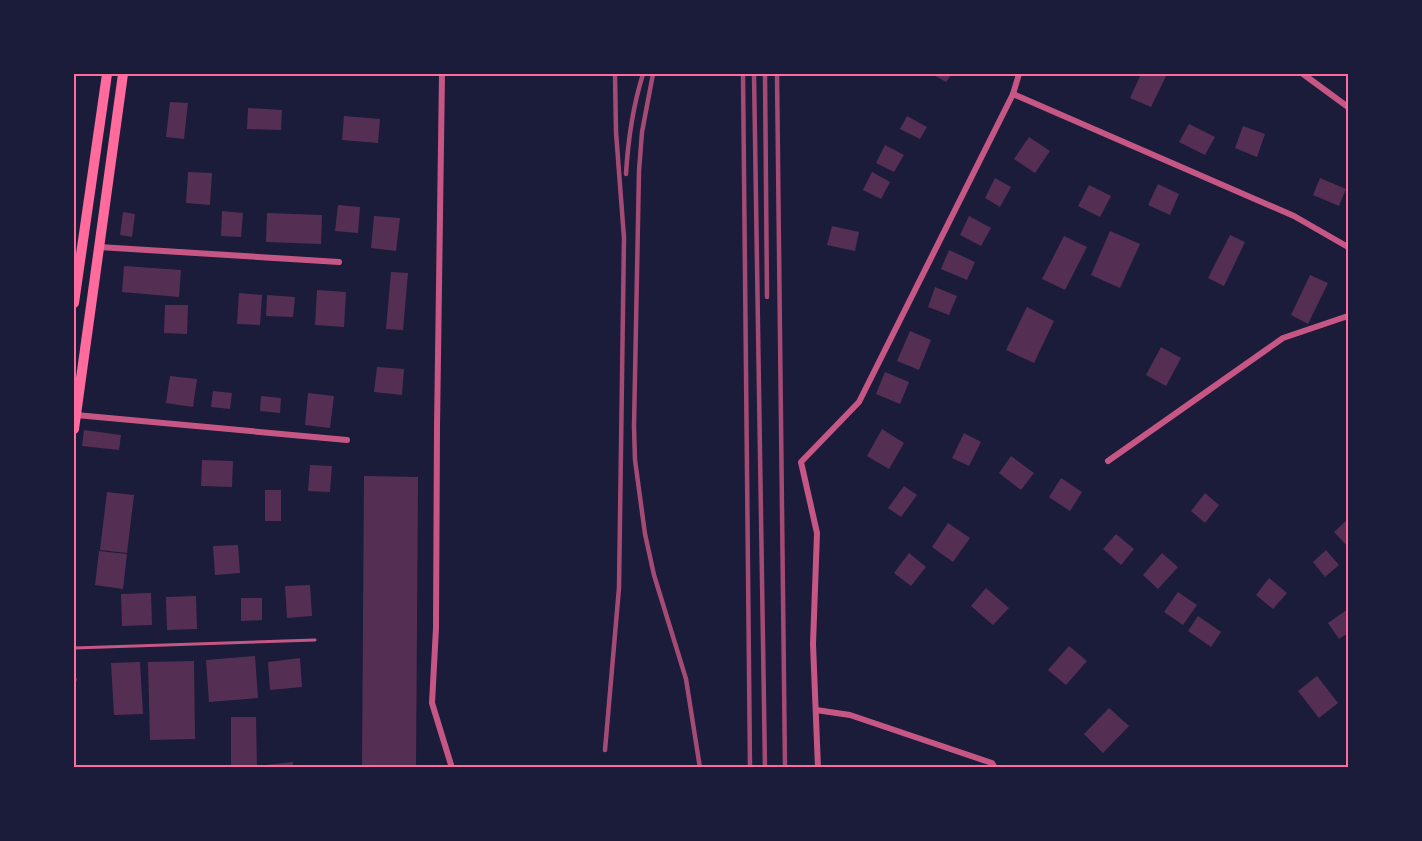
<svg xmlns="http://www.w3.org/2000/svg" width="1422" height="841" font-family="'Source Sans 3',sans-serif">
	<style>
		.building { fill: #542f53 }
		.lines { fill: none; stroke-linecap: round; stroke-linejoin: round }
		.service { stroke: #c65784; stroke-width: 3 }
		.minor { stroke: #c65784; stroke-width: 6 }
		.primary { stroke: #ff6b9d; stroke-width: 10 }
		.rail { stroke: #a44b75; stroke-width: 4.5 }
		.neatline { fill: none; stroke: #ff6b9d; stroke-width: 2 }
	</style>
	<rect width="100%" height="100%" fill="#1b1b3a"/>
	<!-- building -->
	<g class="building">
		<polygon points="932,74 952,74 946,82"/>
		<polygon points="1141,74 1167,74 1151,107 1130,98"/>
		<polygon points="170,102 188,103 184,139 166,137"/>
		<polygon points="248,108 282,110 281,130 247,129"/>
		<polygon points="344,116 380,119 378,143 342,140"/>
		<polygon points="907,116 927,127 920,139 900,129"/>
		<polygon points="1189,124 1215,137 1205,155 1179,142"/>
		<polygon points="1243,126 1265,134 1257,157 1235,148"/>
		<polygon points="1029,137 1050,151 1035,173 1014,159"/>
		<polygon points="885,145 904,155 894,172 876,163"/>
		<polygon points="188,172 212,173 210,205 186,203"/>
		<polygon points="872,172 890,182 881,199 863,190"/>
		<polygon points="995,178 1011,187 1000,207 985,198"/>
		<polygon points="1320,178 1346,189 1339,206 1313,195"/>
		<polygon points="1158,184 1179,194 1170,215 1148,205"/>
		<polygon points="1089,185 1111,196 1100,217 1078,206"/>
		<polygon points="338,205 360,207 358,233 335,231"/>
		<polygon points="222,211 243,213 241,237 221,236"/>
		<polygon points="123,212 135,214 132,237 120,235"/>
		<polygon points="267,213 322,215 321,244 266,242"/>
		<polygon points="374,216 400,218 396,251 371,248"/>
		<polygon points="969,216 991,228 981,246 960,235"/>
		<polygon points="832,226 859,232 855,251 827,245"/>
		<polygon points="1110,231 1140,244 1120,288 1091,275"/>
		<polygon points="1230,235 1245,242 1224,286 1208,278"/>
		<polygon points="1064,236 1087,247 1065,290 1042,279"/>
		<polygon points="949,250 975,262 967,280 941,269"/>
		<polygon points="124,266 181,270 179,297 122,292"/>
		<polygon points="391,272 408,273 403,330 386,329"/>
		<polygon points="1310,275 1328,283 1308,324 1291,315"/>
		<polygon points="935,287 957,296 949,315 928,307"/>
		<polygon points="317,290 346,292 344,327 315,325"/>
		<polygon points="239,293 262,295 260,325 237,324"/>
		<polygon points="267,295 295,297 293,317 266,316"/>
		<polygon points="165,305 188,305 187,334 164,333"/>
		<polygon points="1027,307 1054,321 1034,363 1006,350"/>
		<polygon points="910,331 931,340 919,370 897,361"/>
		<polygon points="1161,347 1181,358 1166,386 1146,375"/>
		<polygon points="377,367 404,369 402,395 374,392"/>
		<polygon points="885,372 909,382 900,404 876,394"/>
		<polygon points="170,376 197,379 193,407 166,403"/>
		<polygon points="213,391 232,393 230,409 211,407"/>
		<polygon points="308,393 334,396 330,428 305,425"/>
		<polygon points="261,396 281,398 280,413 260,411"/>
		<polygon points="882,429 904,443 889,469 867,456"/>
		<polygon points="84,430 121,435 119,450 82,446"/>
		<polygon points="964,433 981,442 969,466 952,458"/>
		<polygon points="1011,456 1034,473 1021,490 999,473"/>
		<polygon points="202,460 233,461 232,487 201,486"/>
		<polygon points="310,465 332,466 330,492 308,491"/>
		<polygon points="364,476 418,477 416,768 362,768"/>
		<polygon points="1061,478 1082,492 1070,511 1049,497"/>
		<polygon points="904,486 917,495 901,517 888,508"/>
		<rect x="265" y="490" width="16" height="31"/>
		<polygon points="107,492 134,495 127,553 100,550"/>
		<polygon points="1205,493 1219,505 1205,523 1191,511"/>
		<polygon points="1348,519 1348,547 1334,532"/>
		<polygon points="948,523 970,538 953,562 932,547"/>
		<polygon points="1116,534 1134,549 1121,565 1103,549"/>
		<polygon points="238,545 240,573 215,575 213,546"/>
		<polygon points="1326,550 1339,565 1325,577 1313,562"/>
		<polygon points="99,551 127,554 123,589 95,585"/>
		<polygon points="909,553 926,567 911,586 894,573"/>
		<polygon points="1162,553 1178,567 1158,589 1143,575"/>
		<polygon points="1269,578 1287,593 1273,609 1256,595"/>
		<polygon points="310,585 312,616 287,618 285,586"/>
		<polygon points="986,588 1009,608 993,625 971,606"/>
		<polygon points="1178,592 1197,605 1183,625 1164,612"/>
		<polygon points="151,593 152,625 122,626 121,594"/>
		<polygon points="196,596 197,629 167,630 166,597"/>
		<polygon points="241,598 262,598 262,620 241,621"/>
		<polygon points="1348,609 1348,633 1339,639 1328,623"/>
		<polygon points="1198,616 1221,632 1211,647 1188,631"/>
		<polygon points="1069,646 1087,661 1066,685 1048,670"/>
		<polygon points="255,656 258,698 209,702 206,660"/>
		<polygon points="300,658 302,687 270,690 268,662"/>
		<polygon points="194,661 195,739 150,740 148,662"/>
		<polygon points="140,662 143,714 114,715 111,663"/>
		<polygon points="1317,676 1338,703 1319,718 1298,691"/>
		<polygon points="1109,708 1129,726 1103,753 1084,734"/>
		<polygon points="231,717 256,717 257,768 231,768"/>
		<polygon points="293,762 293,768 265,768 265,765"/>
	</g>
	<g class="lines">
		<!-- service -->
		<g class="service">
			<polyline points="74,648 315,640"/>
			<polyline points="74,677 75,679 74,686"/>
		</g>
		<!-- minor -->
		<g class="minor">
			<polyline points="442,74 437,427 436,628 432,703 452,768"/>
			<polyline points="1303,74 1348,107"/>
			<polyline points="1013,94 1294,216 1348,247"/>
			<polyline points="99,247 339,262"/>
			<polyline points="76,415 347,440"/>
			<polyline points="1108,461 1283,338 1348,316"/>
			<polyline points="816,710 850,715 992,763 995,768"/>
			<polyline points="818,768 813,644 817,533 801,462 859,402 1013,94 1019,74"/>
		</g>
		<!-- primary -->
		<g class="primary">
			<polyline points="74,303 107,74"/>
			<polyline points="74,429 123,74"/>
		</g>
		<!-- rail -->
		<g class="rail">
			<polyline points="653,74 642,132 639,171 634,427 635,460 645,534 654,575 686,679 700,768"/>
			<polyline points="743,74 750,768"/>
			<polyline points="754,74 765,768"/>
			<polyline points="765,74 767,297"/>
			<polyline points="777,74 785,768"/>
			<path d="M626 174C628 140 633 106 643 74"/>
			<polyline points="605,750 619,588 624,238 616,132 615,74"/>
		</g>
	</g>
	<!-- border -->
	<rect width="1422" height="841" fill="none" stroke="#1b1b3a" stroke-width="150"/>
	<rect x="75" y="75" width="1272" height="691" class="neatline"/>
</svg>
